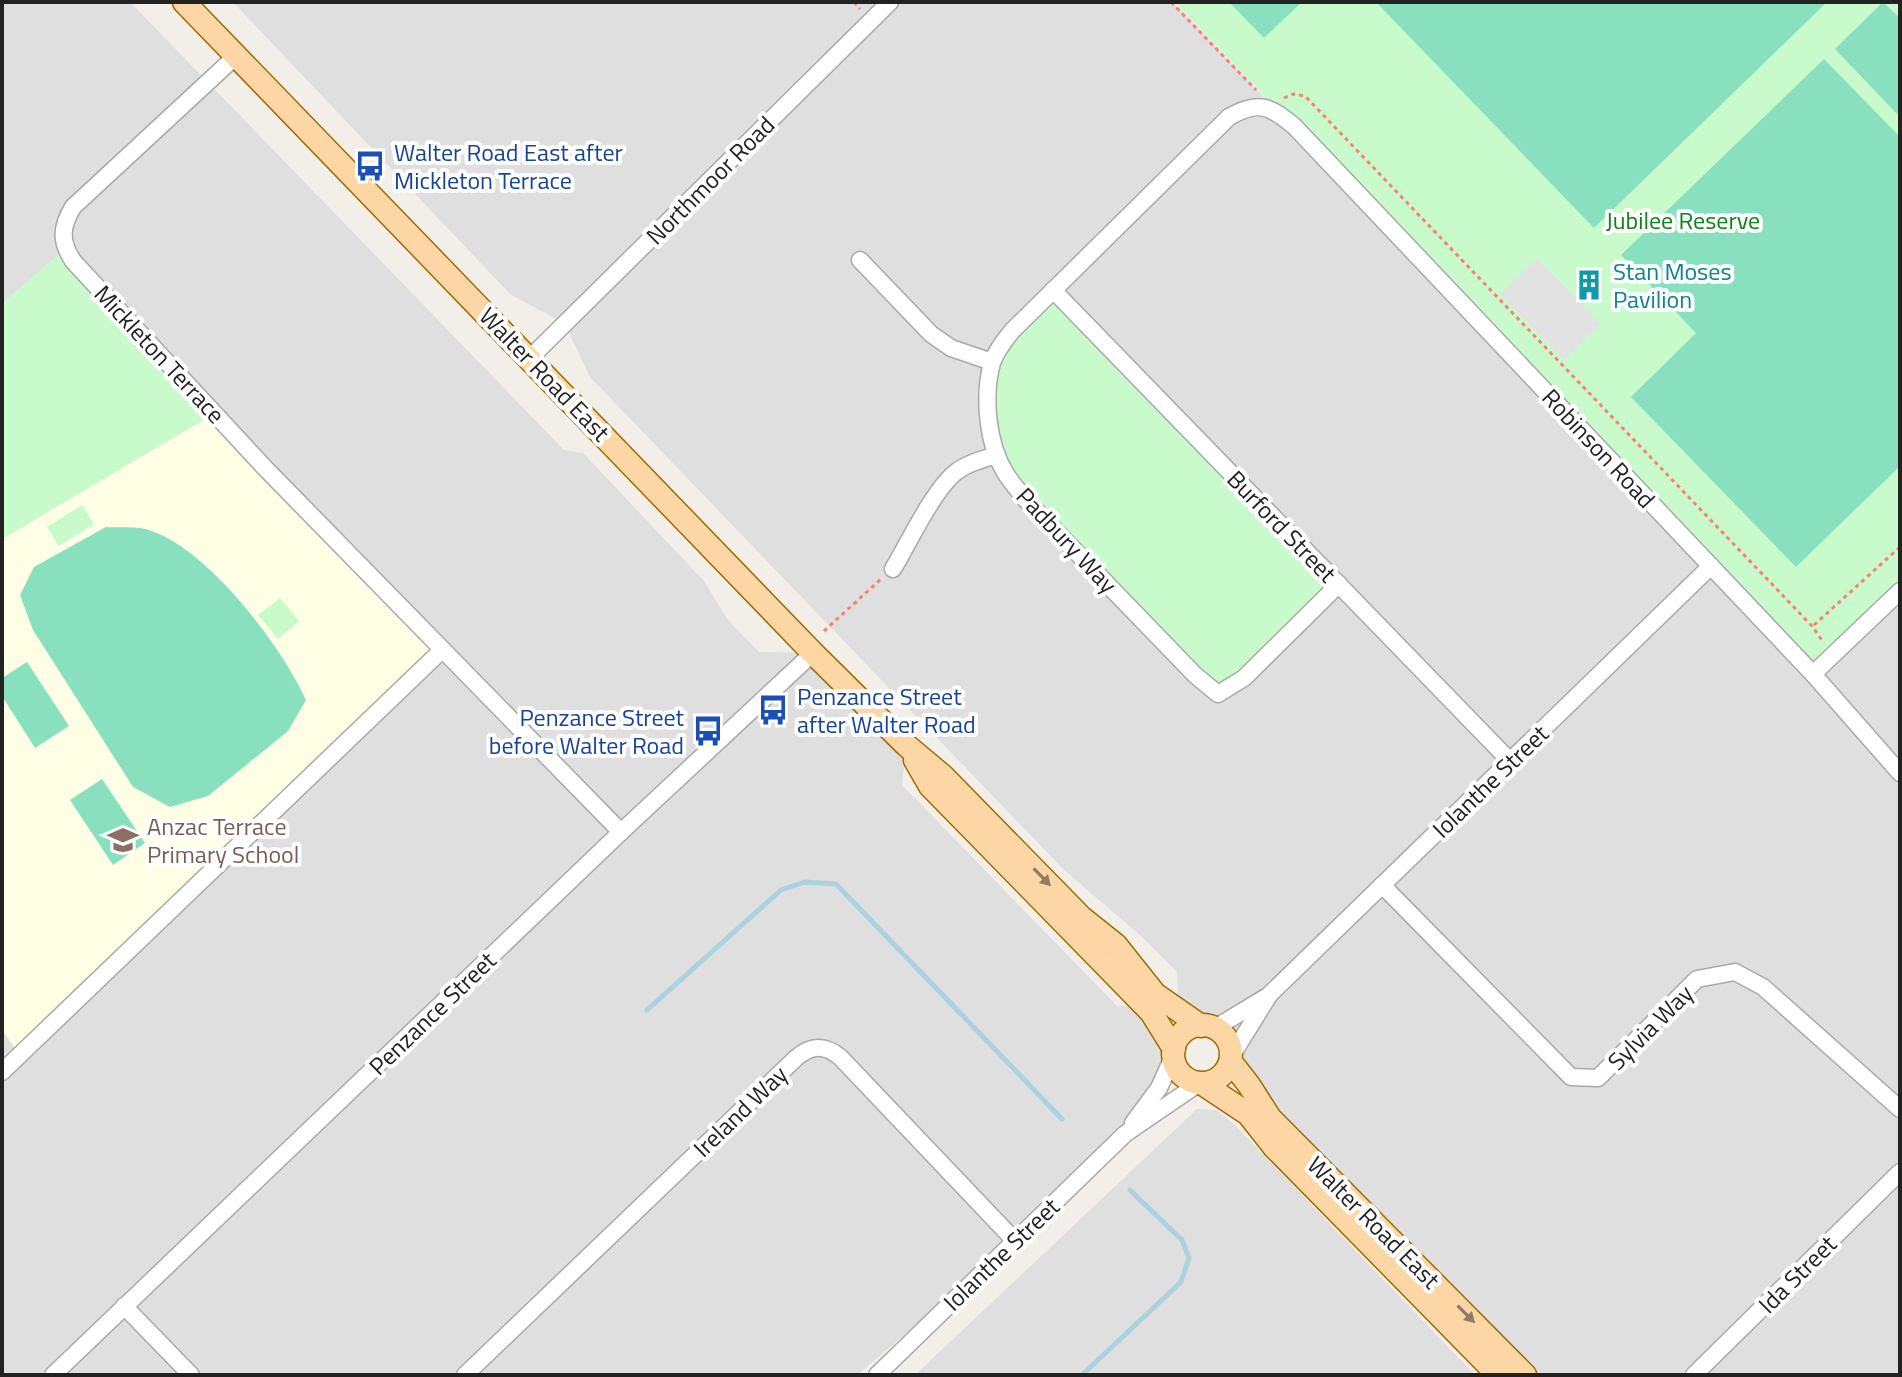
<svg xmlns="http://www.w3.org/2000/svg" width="1902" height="1377" font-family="'Titillium Web',sans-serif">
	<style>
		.residential { fill: #e0dfdf }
		.education { fill: #ffffe5 }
		.park { fill: #c8facc }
		.pitch { fill: #88e0be }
		.parking { fill: #e2e2e2 }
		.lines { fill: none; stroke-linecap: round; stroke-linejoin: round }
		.stream { stroke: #aad3df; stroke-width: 5 }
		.minor-casing { stroke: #a9a9a9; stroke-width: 19 }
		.major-casing { stroke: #a06b00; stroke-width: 25 }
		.path { stroke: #fa8072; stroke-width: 3; stroke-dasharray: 4 4; stroke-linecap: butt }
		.minor { stroke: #fff; stroke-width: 16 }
		.major { stroke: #fcd6a4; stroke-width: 22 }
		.oneway { fill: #8f7c63 }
		.labels { text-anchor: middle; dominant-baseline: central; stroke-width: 8; stroke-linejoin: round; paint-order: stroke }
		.transit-label { font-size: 24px; fill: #164399; stroke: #fff; text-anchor: start }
		.street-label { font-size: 24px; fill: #222; stroke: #fff }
		.park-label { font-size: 24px; fill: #0c8416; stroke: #fff }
		.culture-label { font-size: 24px; fill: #0d838f; stroke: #fff; text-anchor: start }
		.education-label { font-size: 24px; fill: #785e54; stroke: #fff; text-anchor: start }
	</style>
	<rect width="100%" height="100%" fill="#f2efe9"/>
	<!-- residential -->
	<g class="residential">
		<polygon points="2,2 130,2 564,450 583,453 704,581 728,620 759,652 813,653 906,745 902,785 1118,1007 1140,1001 1174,1049 1148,1102 1015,1241 857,1375 2,1375"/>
		<polygon points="233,2 1173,2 1277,111 1900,591 1900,1375 1525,1375 1313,1159 1221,1032 1179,1013 1177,972 1141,936 1063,869 590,377 565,324 510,294"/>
		<polygon points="1197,1109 1217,1110 1236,1126 1475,1375 915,1375"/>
	</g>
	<!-- education -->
	<polygon class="education" points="215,413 442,650 20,1055 2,1030 2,539"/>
	<!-- park -->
	<g class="park">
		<polygon points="1175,2 1900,2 1900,591 1813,674"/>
		<polygon points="65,249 215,413 2,539 2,303"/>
		<polygon points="1053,290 1339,584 1218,694 1025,499 989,420 1000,345"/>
		<polygon points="82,505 94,524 59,546 47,527"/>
		<polygon points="280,598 299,621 278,639 258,615"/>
	</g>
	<!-- pitch -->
	<g class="pitch">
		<polygon points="1229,2 1302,2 1264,38"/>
		<polygon points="1376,2 1827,2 1594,228"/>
		<polygon points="1883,2 1900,18 1900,117 1835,49"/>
		<polygon points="1824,59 1900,137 1900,466 1796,567 1631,397 1696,333 1621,255"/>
		<path d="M106 527C119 528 137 526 149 530 208 549 281 645 306 700L288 731 208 796 170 807 133 787 33 630 20 595 34 567Z"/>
		<polygon points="27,662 69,726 35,748 2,696 2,678"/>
		<polygon points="102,779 145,843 113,865 70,800"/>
	</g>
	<!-- parking -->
	<polygon class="parking" points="1537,258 1601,324 1564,360 1500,294"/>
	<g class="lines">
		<!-- stream -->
		<g class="stream">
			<polyline points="647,1010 781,890 805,882 836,884 1062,1119"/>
			<polyline points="1082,1375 1181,1282 1189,1258 1182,1240 1130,1190"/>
		</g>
		<!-- minor casing -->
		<g class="minor-casing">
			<g id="minor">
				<path d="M236 56 73 207C61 227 60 241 73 261L265 468 621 832"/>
				<polyline points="860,260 931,334 951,348 992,362"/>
				<polyline points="1053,290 1510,761"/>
				<polyline points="530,358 890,2"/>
				<path d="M893 569C908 544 934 489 956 472 968 463 983 459 997 455"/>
				<path d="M1339 584 1244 678 1218 694 1195 675 1025 499C1018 490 1011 482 1006 474 987 444 983 396 992 363 996 351 1004 341 1012 331L1229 117C1258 100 1270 106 1294 126L1813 674 1900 773"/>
				<polyline points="1813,674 1900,591"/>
				<polyline points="1382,885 1571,1077 1598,1078 1697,979 1735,972 1763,987 1900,1109"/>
				<polyline points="1215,1028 1268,996 1711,566"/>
				<polyline points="1232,1055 1268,997"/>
				<polyline points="2,1072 442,650"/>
				<polyline points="1133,1123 1159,1088 1173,1057"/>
				<polyline points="124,1306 191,1375"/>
				<polyline points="53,1375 621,832 813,653"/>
				<path d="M465 1375 796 1058C811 1045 824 1044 840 1057L1015 1241"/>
				<polyline points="877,1375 1125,1134 1198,1084"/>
				<polyline points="1694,1375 1900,1172"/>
			</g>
		</g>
		<!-- major casing -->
		<g class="major-casing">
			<g id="major">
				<polyline points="184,2 813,653 906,745 943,776 1081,917 1116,945 1155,994 1201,1026"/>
				<polyline points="915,760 930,786 1151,1012 1174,1049"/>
				<circle cx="1202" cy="1054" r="29"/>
				<polyline points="1231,1062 1249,1085 1270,1118 1525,1375"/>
				<polyline points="1203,1084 1248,1114 1274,1147 1498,1375"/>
			</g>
		</g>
		<!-- path -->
		<g class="path">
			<polyline points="854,2 860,9"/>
			<polyline points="1171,2 1256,90"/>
			<polyline points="1284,98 1293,94 1305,96 1812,626 1824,643"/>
			<polyline points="1814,625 1900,547"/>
			<polyline points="824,631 881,579"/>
		</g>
		<!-- minor -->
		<use href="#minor" class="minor"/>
		<!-- major -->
		<use href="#major" class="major"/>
	</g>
	<!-- one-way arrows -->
	<defs><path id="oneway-solid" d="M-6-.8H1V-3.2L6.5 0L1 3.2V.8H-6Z" transform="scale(2)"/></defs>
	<g class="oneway">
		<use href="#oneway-solid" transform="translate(1042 877) rotate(46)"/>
		<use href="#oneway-solid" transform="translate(1466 1314) rotate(45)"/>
	</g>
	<!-- icons -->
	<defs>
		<g id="bus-bare" transform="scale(2.4)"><path d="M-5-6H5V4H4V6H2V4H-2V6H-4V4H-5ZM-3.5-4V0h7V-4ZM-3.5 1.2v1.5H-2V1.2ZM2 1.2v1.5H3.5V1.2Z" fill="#1a4fb4" stroke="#fff" stroke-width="2.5" paint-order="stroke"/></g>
		<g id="building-bare" transform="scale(2.4)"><path d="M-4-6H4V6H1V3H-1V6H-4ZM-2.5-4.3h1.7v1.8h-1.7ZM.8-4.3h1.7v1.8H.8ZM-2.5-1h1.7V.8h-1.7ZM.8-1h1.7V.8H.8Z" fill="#0f9aa8" stroke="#fff" stroke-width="2.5" paint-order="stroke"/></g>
		<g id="school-bare" transform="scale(2.4)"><path d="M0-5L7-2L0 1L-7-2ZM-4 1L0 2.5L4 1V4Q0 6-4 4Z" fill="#8d6e63" stroke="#fff" stroke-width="2.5" paint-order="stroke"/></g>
	</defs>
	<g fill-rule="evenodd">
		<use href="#bus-bare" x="370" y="166"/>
		<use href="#building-bare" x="1589" y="285"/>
		<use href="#bus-bare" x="773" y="710"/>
		<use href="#bus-bare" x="708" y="731"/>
		<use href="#school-bare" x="123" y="840"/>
	</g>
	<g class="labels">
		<!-- transit labels -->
		<g class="transit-label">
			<text x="394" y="152">Walter Road East after<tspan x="394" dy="28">Mickleton Terrace</tspan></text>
			<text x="797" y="696">Penzance Street<tspan x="797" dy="28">after Walter Road</tspan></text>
			<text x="684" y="717" text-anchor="end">Penzance Street<tspan x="684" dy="28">before Walter Road</tspan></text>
		</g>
		<!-- street labels -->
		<g class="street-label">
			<text transform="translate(710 180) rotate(-45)">Northmoor Road</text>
			<text transform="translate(160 354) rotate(47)">Mickleton Terrace</text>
			<text transform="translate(545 374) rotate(46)">Walter Road East</text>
			<text transform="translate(1599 448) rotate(47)">Robinson Road</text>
			<text transform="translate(1282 526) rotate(46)">Burford Street</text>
			<text transform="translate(1067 540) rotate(47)">Padbury Way</text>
			<text transform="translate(1490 781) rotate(-44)">Iolanthe Street</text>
			<text transform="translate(432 1013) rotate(-44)">Penzance Street</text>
			<text transform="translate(1650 1027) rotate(-45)">Sylvia Way</text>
			<text transform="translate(740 1111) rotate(-44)">Ireland Way</text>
			<text transform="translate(1374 1222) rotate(45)">Walter Road East</text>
			<text transform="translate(1001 1254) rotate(-44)">Iolanthe Street</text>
			<text transform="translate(1797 1274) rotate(-45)">Ida Street</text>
		</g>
		<!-- park labels -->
		<g class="park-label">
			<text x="1683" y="220">Jubilee Reserve</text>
		</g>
		<!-- culture labels -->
		<g class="culture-label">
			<text x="1613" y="271">Stan Moses<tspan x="1613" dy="28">Pavilion</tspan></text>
		</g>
		<!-- education labels -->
		<g class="education-label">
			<text x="147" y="826">Anzac Terrace<tspan x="147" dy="28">Primary School</tspan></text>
		</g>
	</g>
	<!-- border -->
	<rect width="1902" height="1377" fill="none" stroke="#222222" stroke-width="8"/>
</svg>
